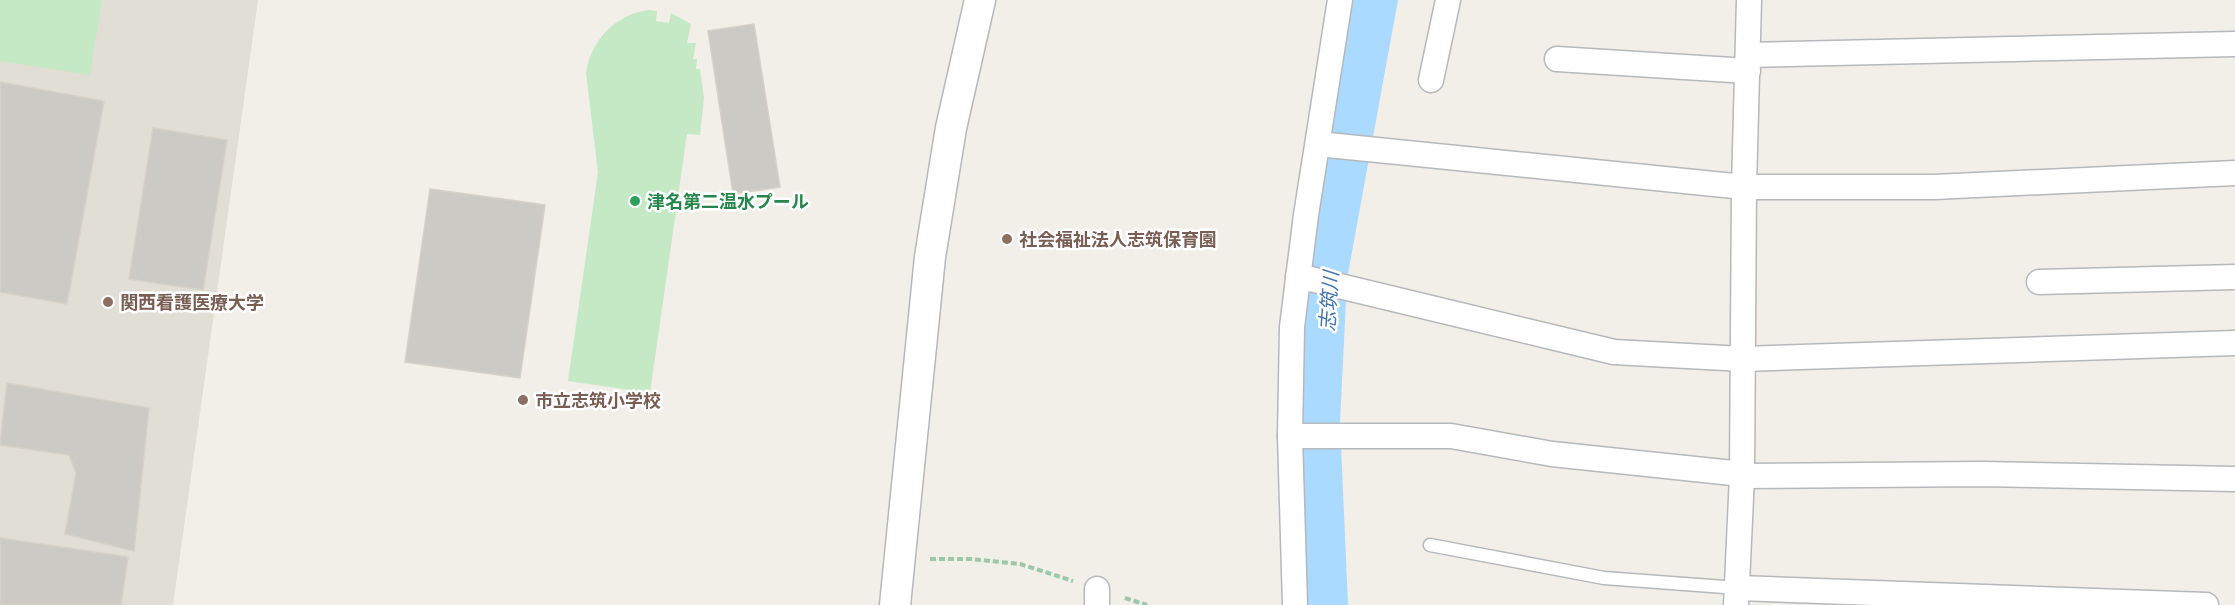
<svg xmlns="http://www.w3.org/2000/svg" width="2235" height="605" font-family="'Golos Text','Noto Sans JP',sans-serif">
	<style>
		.education { fill: #e1ded6 }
		.green { fill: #c5e8c5 }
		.water { fill: #aadaff }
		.building { fill: #cccac5; stroke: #d6d1c6; stroke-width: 1.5 }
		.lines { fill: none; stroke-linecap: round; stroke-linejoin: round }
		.service-casing { stroke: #b5b8bc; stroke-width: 15 }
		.minor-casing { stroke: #b5b8bc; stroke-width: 27 }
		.tertiary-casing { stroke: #b5b8bc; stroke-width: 33 }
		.path { stroke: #9cc7a9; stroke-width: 4; stroke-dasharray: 6 3; stroke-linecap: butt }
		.service { stroke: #fff; stroke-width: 12 }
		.minor { stroke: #fff; stroke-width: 24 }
		.tertiary { stroke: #fff; stroke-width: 30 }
		.leisure-dot { fill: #2e9e5b; stroke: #fff; stroke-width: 2 }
		.education-dot { fill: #8d6e63; stroke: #fff; stroke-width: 2 }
		.labels { text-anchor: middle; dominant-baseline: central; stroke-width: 5; stroke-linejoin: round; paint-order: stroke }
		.leisure-label { font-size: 18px; font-weight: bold; fill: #27864d; stroke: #fff; text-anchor: start }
		.education-label { font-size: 18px; font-weight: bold; fill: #785e54; stroke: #fff; text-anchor: start }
		.water-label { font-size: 20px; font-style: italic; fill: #4174aa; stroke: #fff }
	</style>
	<rect width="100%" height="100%" fill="#f1efe8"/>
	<!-- education -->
	<polygon class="education" points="0,0 258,0 173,605 0,605"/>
	<!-- green -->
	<g class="green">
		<polygon points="0,0 102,0 90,75 0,61"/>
		<path d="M648 10 657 11 656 21 669 23 671 13 691 24 687 43H696L693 59H697L696 69H700L704 98 700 135 687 134 650 393 568 381 598 172 586 73C591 40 615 15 648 10Z"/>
	</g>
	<!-- water -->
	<polygon class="water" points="1347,0 1398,0 1347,279 1340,423 1348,605 1308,605 1298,425 1301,323"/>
	<!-- building -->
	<g class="building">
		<polygon points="754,24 780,187 733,194 708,31"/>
		<polygon points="0,82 104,101 67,304 0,292"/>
		<polygon points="153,128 227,140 203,290 129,279"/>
		<polygon points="430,189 545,205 520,378 405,362"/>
		<polygon points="7,383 149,408 134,551 65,534 76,473 69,455 0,445"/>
		<polygon points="0,538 128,557 121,605 0,605"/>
	</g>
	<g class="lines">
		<!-- service casing -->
		<g class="service-casing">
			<polyline id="service" points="1430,545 1604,578 1738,588"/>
		</g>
		<!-- minor casing -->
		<g class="minor-casing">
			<g id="minor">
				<polyline points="1749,55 2235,44"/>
				<polyline points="1557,59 1748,71"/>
				<polyline points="1431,80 1448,0"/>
				<polyline points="1318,144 1744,187 1934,187 2235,173"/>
				<polyline points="1298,276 1614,352 1743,359 2235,343"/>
				<polyline points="2039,282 2235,277"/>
				<polyline points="1290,436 1451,436 1552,454 1742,474"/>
				<polyline points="1742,476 1981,474 2235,479"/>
				<polyline points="1738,588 2206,605"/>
				<polyline points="1097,589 1097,605"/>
				<polyline points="1295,605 1290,436 1292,327 1306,215 1340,0"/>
				<polyline points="1736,605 1742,476 1744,187 1749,0"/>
			</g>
		</g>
		<!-- tertiary casing -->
		<g class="tertiary-casing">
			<polyline id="tertiary" points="895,605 930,257 951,128 980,0"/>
		</g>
		<!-- path -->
		<g class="path">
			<polyline points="930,559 971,559 1020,564 1073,581"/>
			<polyline points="1125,598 1147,605"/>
		</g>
		<!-- service -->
		<use href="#service" class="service"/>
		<!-- minor -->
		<use href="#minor" class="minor"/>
		<!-- tertiary -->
		<use href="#tertiary" class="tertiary"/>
	</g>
	<!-- markers -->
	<circle class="leisure-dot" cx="635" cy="201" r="6"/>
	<g class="education-dot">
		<circle cx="1007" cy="239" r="6"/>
		<circle cx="108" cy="302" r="6"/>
		<circle cx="523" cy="400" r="6"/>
	</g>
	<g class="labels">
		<!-- leisure labels -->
		<g class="leisure-label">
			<text x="647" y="201">津名第二温水プール</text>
		</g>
		<!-- education labels -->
		<g class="education-label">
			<text x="1019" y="239">社会福祉法人志筑保育園</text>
			<text x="120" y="302">関西看護医療大学</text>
			<text x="535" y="400">市立志筑小学校</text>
		</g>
		<!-- water labels -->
		<g class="water-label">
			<text transform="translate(1328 301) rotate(-86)">志筑川</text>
		</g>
	</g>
</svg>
